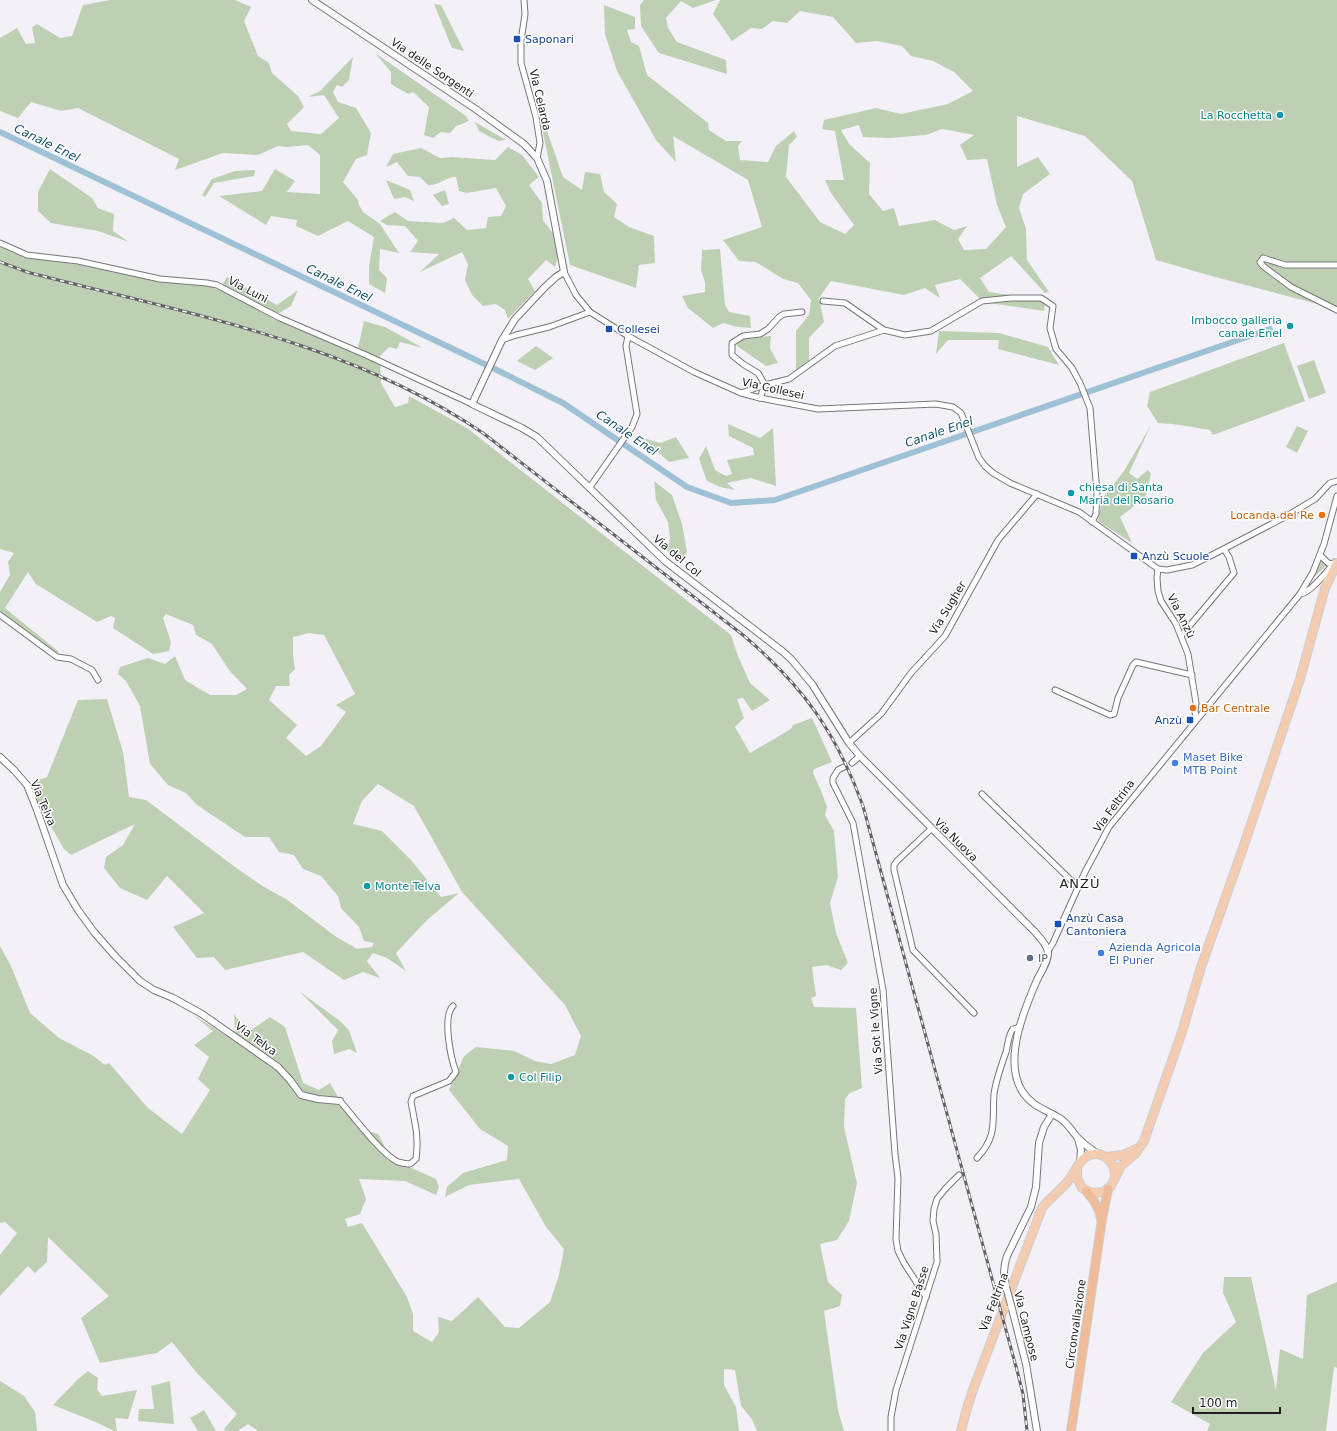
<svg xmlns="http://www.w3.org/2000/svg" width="1337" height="1431" font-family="'DejaVu Sans',sans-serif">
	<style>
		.green { fill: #bed0b4; fill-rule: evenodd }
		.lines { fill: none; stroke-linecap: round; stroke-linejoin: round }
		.canal { stroke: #9ec1d5; stroke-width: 6 }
		.minor-casing { stroke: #78767b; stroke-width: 7 }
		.tertiary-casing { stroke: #78767b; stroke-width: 8 }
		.primary-casing { stroke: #cecece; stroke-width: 10 }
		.trunk-casing { stroke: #cecece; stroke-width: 10 }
		.minor { stroke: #fff; stroke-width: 5 }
		.tertiary { stroke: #fff; stroke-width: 6 }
		.primary { stroke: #f4ccb2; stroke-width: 8 }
		.trunk { stroke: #f0bb98; stroke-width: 8 }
		.rail-casing { stroke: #636265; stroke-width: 3 }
		.rail { stroke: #fff; stroke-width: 1.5; stroke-dasharray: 4.5; stroke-linecap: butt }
		.tertiary-bridge-casing { stroke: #78767b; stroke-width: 8; stroke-linecap: butt }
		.tertiary-bridge { stroke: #fff; stroke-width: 6 }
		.transit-dot { fill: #1a4fb4; stroke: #fff; stroke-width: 1.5 }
		.culture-dot { fill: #0f9aa8; stroke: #fff; stroke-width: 1.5 }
		.food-dot { fill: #e8710a; stroke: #fff; stroke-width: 1.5 }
		.shop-dot { fill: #3f7fe0; stroke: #fff; stroke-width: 1.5 }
		.service-dot { fill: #5c6f8a; stroke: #fff; stroke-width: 1.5 }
		.labels { text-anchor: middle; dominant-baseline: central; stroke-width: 3; stroke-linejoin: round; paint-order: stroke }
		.transit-label { font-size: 11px; fill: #164399; stroke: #fff; text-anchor: start }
		.street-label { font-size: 11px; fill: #1f1f21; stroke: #fff }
		.culture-label { font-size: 11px; fill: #0d838f; stroke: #fff; text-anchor: start }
		.food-label { font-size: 11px; fill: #c56008; stroke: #fff; text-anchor: end }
		.shop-label { font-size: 11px; fill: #366cbe; stroke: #fff; text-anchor: start }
		.service-label { font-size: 11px; fill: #4e5e75; stroke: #fff; text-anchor: start }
		.water-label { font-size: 12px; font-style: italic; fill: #175471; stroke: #fff }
		.quarter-label { font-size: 13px; letter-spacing: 1px; fill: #1f1f21; stroke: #fff }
	</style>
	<rect width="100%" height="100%" fill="#f3f1f7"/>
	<!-- green -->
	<g class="green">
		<polygon points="110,0 235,0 251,7 244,21 258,56 269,63 272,73 298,96 304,107 287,124 291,131 321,134 339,118 324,95 308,97 320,91 353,57 349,80 342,87 337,85 333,92 338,102 356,108 371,133 367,155 356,159 343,182 358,200 359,205 363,212 380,224 399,253 380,249 379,270 387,278 385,293 369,284 369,266 374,237 348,221 318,236 296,226 297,220 271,216 266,225 219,196 262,191 275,169 295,181 287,192 320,194 320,155 308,145 287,147 278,146 258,155 223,153 175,170 179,159 78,108 61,111 31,102 18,118 0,111 0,38 17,28 26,44 35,43 32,27 37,24 60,38 72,36 83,5"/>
		<polygon points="644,0 716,0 693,8 681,1 666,18 668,28 677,42 726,60 727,74 659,53 641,26 640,5"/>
		<path d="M720 0H1337V309L1215 277 1156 260 1132 181 1085 136 1017 116V167L1038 157 1050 174 1023 194 1019 208 1026 229 1027 260 1049 292 1045 293 1011 256 980 278 989 292 1045 300 1044 311 983 302 960 279 935 285 940 298 925 288 904 295 831 281 819 298 824 322 809 338V360L796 370V331L809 315 811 300 798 283 783 279 756 262 739 261 723 240 762 227 748 180 673 136 676 162 656 140 617 71 605 34 604 5 635 17V29L627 30 631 42 639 46 647 75 708 123 709 130 726 141H742L738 146 740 160 768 162 776 146 794 131 797 137 789 145 786 177 820 222 845 234 854 225 831 193 825 180H844L835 131 822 129 824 120 876 108 901 114 948 104 973 91 954 72 933 61 911 56 902 46 877 41 856 43 833 17 800 11 787 23 773 21 762 29 751 28 732 41 713 14ZM859 125 863 137 890 138 926 135 942 129 974 135 960 145 967 160 987 159 997 205 1006 227 986 249 964 250 958 239 967 226 954 230 935 220 899 226 894 208 883 211 869 194 870 163 849 144 841 130Z"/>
		<polygon points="434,4 441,5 464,51 452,48"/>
		<polygon points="375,53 466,116 469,121 456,126 450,133 441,132 433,138 424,135 429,107 413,92 408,94 391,84 391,72"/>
		<polygon points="475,122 506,140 498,141 479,131"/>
		<polygon points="541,123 547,131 563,177 582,190 585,172 600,174 604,192 617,204 614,217 629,227 654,236 655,263 639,265 636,288 570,265"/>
		<path d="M508 147 522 155 539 177 529 185 542 203 543 220 554 235 558 257 555 267 546 260 528 279 535 291 508 319 505 310 496 304 483 306 472 295 465 280 468 264 462 252 420 272 439 254 410 252 418 241 405 226 387 225 380 221 395 212 408 221 443 223 454 218 467 230 486 228 488 217 501 216 506 206 496 188 467 193 459 191 456 177C444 177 440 186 428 185L420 177 408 176 397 162 386 167 393 154 421 148 440 158 453 157 495 160Z"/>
		<polygon points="50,169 92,198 98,208 114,214 113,231 129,242 98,231 51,223 38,211 38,192"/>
		<polygon points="255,170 254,176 214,183 205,197 202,195 212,179 235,171"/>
		<polygon points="386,180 410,190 414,201 405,197 394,199"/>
		<polygon points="445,190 449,204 442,206 433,195"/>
		<path d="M0 244 24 258 55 261 209 286 219 290 227 277 277 305 298 290 291 306 271 318 357 352 364 321 385 327 423 348 400 342 397 349 389 347 380 356 381 383 395 407 408 403 409 396 467 428 731 635 738 656 750 683 770 700 752 711 743 698 737 699 744 718 735 727 750 753 791 729 793 725 812 718 832 762 814 769 813 773 822 793 827 807 825 815 834 831 838 877 830 903 836 933 848 963 841 970 826 965 812 967 816 996 811 998 814 1007 856 1008 862 1088 850 1093 845 1099 844 1127 857 1183 849 1221 837 1240 820 1244 828 1282 842 1295 840 1306 824 1311 838 1410 844 1431H757L752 1419 741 1406 735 1370 724 1369V1385L736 1407 739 1431H258L248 1424 238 1431H226L224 1429 237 1414 196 1372 172 1342 157 1353 100 1363 81 1318 109 1296 48 1237 47 1262 35 1273 28 1266 0 1296V1255L17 1233 5 1222 0 1223V946L11 966 30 1013 59 1038 92 1055 105 1065 109 1063 148 1108 182 1134 210 1090 198 1079 209 1057 194 1045 213 1031 192 1014 236 1042 234 1014 247 1033 270 1017 285 1027 303 1083 319 1090 330 1083 356 1127 378 1134 385 1147 387 1157 436 1179 439 1187 436 1195 405 1181 359 1179 366 1199 360 1214 345 1219 348 1227 362 1223 407 1297 413 1314V1331L432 1342 439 1332 438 1317 452 1321 478 1297 505 1327 519 1328 550 1302 559 1275 564 1249 546 1227 519 1179 469 1185 445 1197 447 1187 463 1173 507 1160 508 1146 480 1129 449 1090 464 1056 476 1047 514 1051 535 1061 551 1064 575 1055 581 1036 565 1005 462 892 414 806 378 784 362 801 353 824 382 831 411 860 441 897 459 893 427 920 396 953 406 971 387 958 373 953 367 961 380 978 363 972 344 980 303 952 225 970 214 957 197 958 173 927 204 913 167 876 147 900 120 888 104 868 106 857 123 845 135 824 71 855 64 849 46 818 37 810 36 781 47 777 78 700 107 699 123 752 129 797 146 800 235 867 264 887 286 899 335 936 357 949 372 947 374 943 364 941 359 927 341 908 338 896 321 876 303 869 294 855 279 852 269 837H245L197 805 186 793 168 785 150 764 140 706 126 681 118 674 120 667 148 658 165 664 175 656 185 680 210 695H236L247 689 229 670 212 644 196 635 193 625 166 614 163 618 171 642 169 651 153 654 113 628 115 618 111 616 97 622 36 584 28 572 5 608 59 652 50 656 0 619V592L10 575 8 562 14 553 0 549ZM309 633 324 635 355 694 336 705 346 712 321 746 306 756 286 738 297 725 269 700 276 686H290L289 675 295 669 293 654V637Z"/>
		<polygon points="720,249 725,305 729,312 750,316 751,328 738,327 723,323 713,328 688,308 682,296 705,292 705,282 701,270 702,250"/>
		<polygon points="939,331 999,333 1048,347 1059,365 998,349 999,340 948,340 936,354"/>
		<polygon points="771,336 770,348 778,363 766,366 737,346 738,339"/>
		<polygon points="1284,343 1305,401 1213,435 1210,430 1173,424 1158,423 1147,406 1150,392"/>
		<polygon points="536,346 553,358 535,370 517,361"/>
		<polygon points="1314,360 1326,393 1309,399 1297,366"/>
		<polygon points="728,424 760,438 773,428 776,486 751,478 727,483 735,490 720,487 707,481 699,459 706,446 715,470 726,476 732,474 727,460 754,455 753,448 729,436"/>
		<polygon points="1151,425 1129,473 1137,479 1148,470 1151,474 1145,498 1120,517 1132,543 1098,521 1102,499 1124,471"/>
		<polygon points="1297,426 1308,431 1297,453 1286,447"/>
		<polygon points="676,437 689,458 669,462 643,438 660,443"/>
		<polygon points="654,481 672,495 682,524 687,552 681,561 667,551 670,538 668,522 656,500"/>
		<polygon points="1320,560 1328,564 1312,579"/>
		<polygon points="299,991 340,1021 349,1030 357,1053 349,1049 334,1054 332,1041 338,1030"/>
		<polygon points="1224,1277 1251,1277 1276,1390 1280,1349 1303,1359 1307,1295 1337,1282 1337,1368 1334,1367 1326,1431 1207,1431 1210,1424 1171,1402 1203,1353 1236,1322 1223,1293"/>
		<polygon points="88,1371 98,1378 97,1389 102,1396 137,1390 128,1419 115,1418 117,1431 114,1431 98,1423 53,1405 78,1379"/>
		<polygon points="0,1381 24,1396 35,1412 37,1431 0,1431"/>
		<polygon points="170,1381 174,1424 138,1421 139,1409 154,1409 151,1386"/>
		<polygon points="204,1410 216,1431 198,1431 190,1418"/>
	</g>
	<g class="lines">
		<!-- canal -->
		<polyline class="canal" points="0,132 499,371 563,403 687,487 731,503 775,500 1270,329"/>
		<!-- minor casing -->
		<g class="minor-casing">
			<g id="minor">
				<polyline points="524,0 525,14 521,41 521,63 536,117 540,143 537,158"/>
				<polyline points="0,243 27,255 78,261 160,279 207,283 217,285 280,318 366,355 472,404"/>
				<polyline points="1337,265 1285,265 1263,258 1260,262 1263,266 1291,287 1337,310"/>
				<polyline points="564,272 576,295 590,312 628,336 694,372 741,393 760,398 818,409 936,404 953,407 961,413 979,458 985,466 993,473 1010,483 1079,512 1158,569 1167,570 1192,565 1218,552 1285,517 1315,499 1330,483 1337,481"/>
				<polyline points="823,301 845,303 884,330"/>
				<polyline points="502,340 516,335 549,327 590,312"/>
				<polyline points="741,393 765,385 789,379 835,346 884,330 905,335 931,331 982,301 1011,298 1041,298 1053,306 1050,328 1056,349 1072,368 1080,383 1090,408 1097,493 1096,514 1092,522"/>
				<polyline points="760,398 765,385 758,373 743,364 732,355 732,343 743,336 760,334 768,329 779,317 784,314 802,312"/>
				<polyline points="590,487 632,427 637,414 626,346 628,336"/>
				<polyline points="1320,555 1328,563 1334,564"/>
				<polyline points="1158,569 1157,578 1158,591 1161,601 1176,624 1188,654 1196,703 1195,712 1197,719"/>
				<path d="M1300 594C1311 593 1327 571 1335 562"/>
				<polyline points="0,615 57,657 71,659 92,670 98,680"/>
				<polyline points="1181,636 1234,573 1229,557 1224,549"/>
				<polyline points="1055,690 1110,715 1114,714 1118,698 1133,665 1136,662 1192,675"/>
				<polyline points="849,743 881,714 911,673 945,636 998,540 1037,494"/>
				<polyline points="852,763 860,756"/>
				<polyline points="844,767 838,770 833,778 833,783 853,823 883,990 895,1154 898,1178 896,1239 898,1251 904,1263 926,1297"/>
				<polyline points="982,794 1078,887"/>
				<polyline points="931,829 897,861 894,865 894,870 913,950 974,1013"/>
				<polyline points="1048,951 1053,943 1085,872 1109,827 1300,594 1313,572 1324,544 1337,496"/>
				<path d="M340 1101C353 1116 381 1154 398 1162 402 1163 407 1164 410 1164L416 1159C419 1137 415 1123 411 1102L413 1096 449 1081 456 1072C451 1059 442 1017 453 1006"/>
				<path d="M977 1158C998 1136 992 1121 994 1094 996 1080 1001 1066 1006 1052 1008 1045 1008 1035 1013 1029L1020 1027"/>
				<polyline points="891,1431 891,1417 896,1390 937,1262 936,1234 933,1221 934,1209 937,1199 946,1188 959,1175"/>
			</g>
		</g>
		<!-- tertiary casing -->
		<g class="tertiary-casing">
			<g id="tertiary">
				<path d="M312 0 477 110 524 144 537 158 547 181 564 272 556 277 545 287 515 319 502 340 472 404 522 428 537 437 665 561 782 651 791 659 812 684 849 743 860 756 1035 932C1039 937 1047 944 1048 952 1049 960 1041 972 1037 980 1024 1010 1003 1060 1022 1091 1033 1108 1046 1109 1061 1119 1068 1124 1072 1131 1077 1137 1083 1144 1091 1149 1098 1154"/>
				<polyline points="0,757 14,770 27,785 37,810 63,885 78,910 94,932 115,956 140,981 154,990 173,998 202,1014 278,1067 290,1080 301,1095 318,1099 340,1101"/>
				<polyline points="1078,1139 1081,1150 1080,1162"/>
				<path d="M1006 1287C1003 1276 1003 1267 1007 1256L1031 1207 1036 1187 1039 1143 1044 1127 1052 1114"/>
				<polyline points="1011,1305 1026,1364 1037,1431"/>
			</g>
		</g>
		<!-- primary casing -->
		<g class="primary-casing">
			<g id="primary">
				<polyline points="1106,1157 1123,1155 1136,1149"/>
				<polyline points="1077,1167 1077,1178 1082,1188 1092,1193 1103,1192 1111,1186 1121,1166 1136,1153 1144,1141 1182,1032 1201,967 1243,848 1300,679 1325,588 1337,563"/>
				<path d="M961 1431 967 1408 974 1387 1042 1208C1051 1196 1065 1188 1073 1174 1077 1168 1079 1161 1086 1157 1101 1148 1115 1161 1115 1176"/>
			</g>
		</g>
		<!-- trunk casing -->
		<g class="trunk-casing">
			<g id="trunk">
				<path d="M1086 1191C1094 1200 1099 1207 1101 1219"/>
				<polyline points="1071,1431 1102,1219 1108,1189"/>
			</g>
		</g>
		<!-- minor -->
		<use href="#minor" class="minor"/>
		<!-- tertiary -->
		<use href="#tertiary" class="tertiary"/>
		<!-- primary -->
		<use href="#primary" class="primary"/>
		<!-- trunk -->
		<use href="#trunk" class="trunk"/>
		<!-- rail casing -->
		<g class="rail-casing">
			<path id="rail" d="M0 262 27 272C183 313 348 341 483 433L743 635C803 686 836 732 863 806L1018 1374 1023 1394 1027 1431"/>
		</g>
		<!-- rail -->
		<use href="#rail" class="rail"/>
		<!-- tertiary-bridge casing -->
		<g class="tertiary-bridge-casing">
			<polyline id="tertiary-bridge" points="1006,1287 1011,1305"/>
		</g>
		<!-- tertiary-bridge -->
		<use href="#tertiary-bridge" class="tertiary-bridge"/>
	</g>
	<!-- markers -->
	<g class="transit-dot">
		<rect x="513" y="35" width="8" height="8" rx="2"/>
		<rect x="605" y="325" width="8" height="8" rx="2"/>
		<rect x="1130" y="552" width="8" height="8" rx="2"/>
		<rect x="1186" y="716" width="8" height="8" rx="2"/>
		<rect x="1054" y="920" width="8" height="8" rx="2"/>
	</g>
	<g class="culture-dot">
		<circle cx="1280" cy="115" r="4"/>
		<circle cx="1290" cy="326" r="4"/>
		<circle cx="1071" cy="493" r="4"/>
		<circle cx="367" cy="886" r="4"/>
		<circle cx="511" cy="1077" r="4"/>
	</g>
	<g class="food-dot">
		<circle cx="1322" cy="515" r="4"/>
		<circle cx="1193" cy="708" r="4"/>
	</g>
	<g class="shop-dot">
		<circle cx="1175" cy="763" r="4"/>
		<circle cx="1101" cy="953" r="4"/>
	</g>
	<circle class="service-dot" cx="1030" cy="958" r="4"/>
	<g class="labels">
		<!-- transit labels -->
		<g class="transit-label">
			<text x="525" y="39">Saponari</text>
			<text x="617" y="329">Collesei</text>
			<text x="1142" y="556">Anzù Scuole</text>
			<text x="1182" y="720" text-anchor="end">Anzù</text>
			<text x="1066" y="918">Anzù Casa<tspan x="1066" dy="13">Cantoniera</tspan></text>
		</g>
		<!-- street labels -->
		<g class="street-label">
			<text transform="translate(432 68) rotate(34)">Via delle Sorgenti</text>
			<text transform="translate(540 100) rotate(77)">Via Celarda</text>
			<text transform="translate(248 290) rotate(28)">Via Luni</text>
			<text transform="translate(773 389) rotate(13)">Via Collesei</text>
			<text transform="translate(677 556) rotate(40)">Via del Col</text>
			<text transform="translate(948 608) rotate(-59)">Via Sugher</text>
			<text transform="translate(1181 616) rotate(63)">Via Anzù</text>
			<text transform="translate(43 803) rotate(67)">Via Telva</text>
			<text transform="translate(1114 806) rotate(-54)">Via Feltrina</text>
			<text transform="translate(956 840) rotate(45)">Via Nuova</text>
			<text transform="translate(876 1031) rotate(-94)">Via Sot le Vigne</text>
			<text transform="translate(256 1039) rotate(36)">Via Telva</text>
			<text transform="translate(994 1302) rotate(-69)">Via Feltrina</text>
			<text transform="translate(912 1308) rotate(-72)">Via Vigne Basse</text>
			<text transform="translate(1076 1324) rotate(-82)">Circonvallazione</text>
			<text transform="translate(1026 1326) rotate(76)">Via Campose</text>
		</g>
		<!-- culture labels -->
		<g class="culture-label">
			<text x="1272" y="115" text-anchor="end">La Rocchetta</text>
			<text x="1282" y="320" text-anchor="end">Imbocco galleria<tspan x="1282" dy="13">canale Enel</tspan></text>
			<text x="1079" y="487">chiesa di Santa<tspan x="1079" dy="13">Maria del Rosario</tspan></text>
			<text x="375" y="886">Monte Telva</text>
			<text x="519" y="1077">Col Filip</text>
		</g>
		<!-- food labels -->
		<g class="food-label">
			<text x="1314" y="515">Locanda del Re</text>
			<text x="1201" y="708" text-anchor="start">Bar Centrale</text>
		</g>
		<!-- shop labels -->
		<g class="shop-label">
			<text x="1183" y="757">Maset Bike<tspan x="1183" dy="13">MTB Point</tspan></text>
			<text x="1109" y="947">Azienda Agricola<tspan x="1109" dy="13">El Puner</tspan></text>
		</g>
		<!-- service labels -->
		<g class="service-label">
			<text x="1038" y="958">IP</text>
		</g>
		<!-- water labels -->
		<g class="water-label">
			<text transform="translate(47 143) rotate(26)">Canale Enel</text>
			<text transform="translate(339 283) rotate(26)">Canale Enel</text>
			<text transform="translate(939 432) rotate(-19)">Canale Enel</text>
			<text transform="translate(627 433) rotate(34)">Canale Enel</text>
		</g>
		<!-- quarter labels -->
		<g class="quarter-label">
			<text x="1080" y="883">ANZÙ</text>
		</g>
	</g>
	<!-- scale -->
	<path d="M1193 1407v6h87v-6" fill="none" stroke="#1f1f21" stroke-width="2"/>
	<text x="1199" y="1407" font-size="12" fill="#1f1f21" stroke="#ffffff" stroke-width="3" paint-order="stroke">100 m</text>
</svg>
